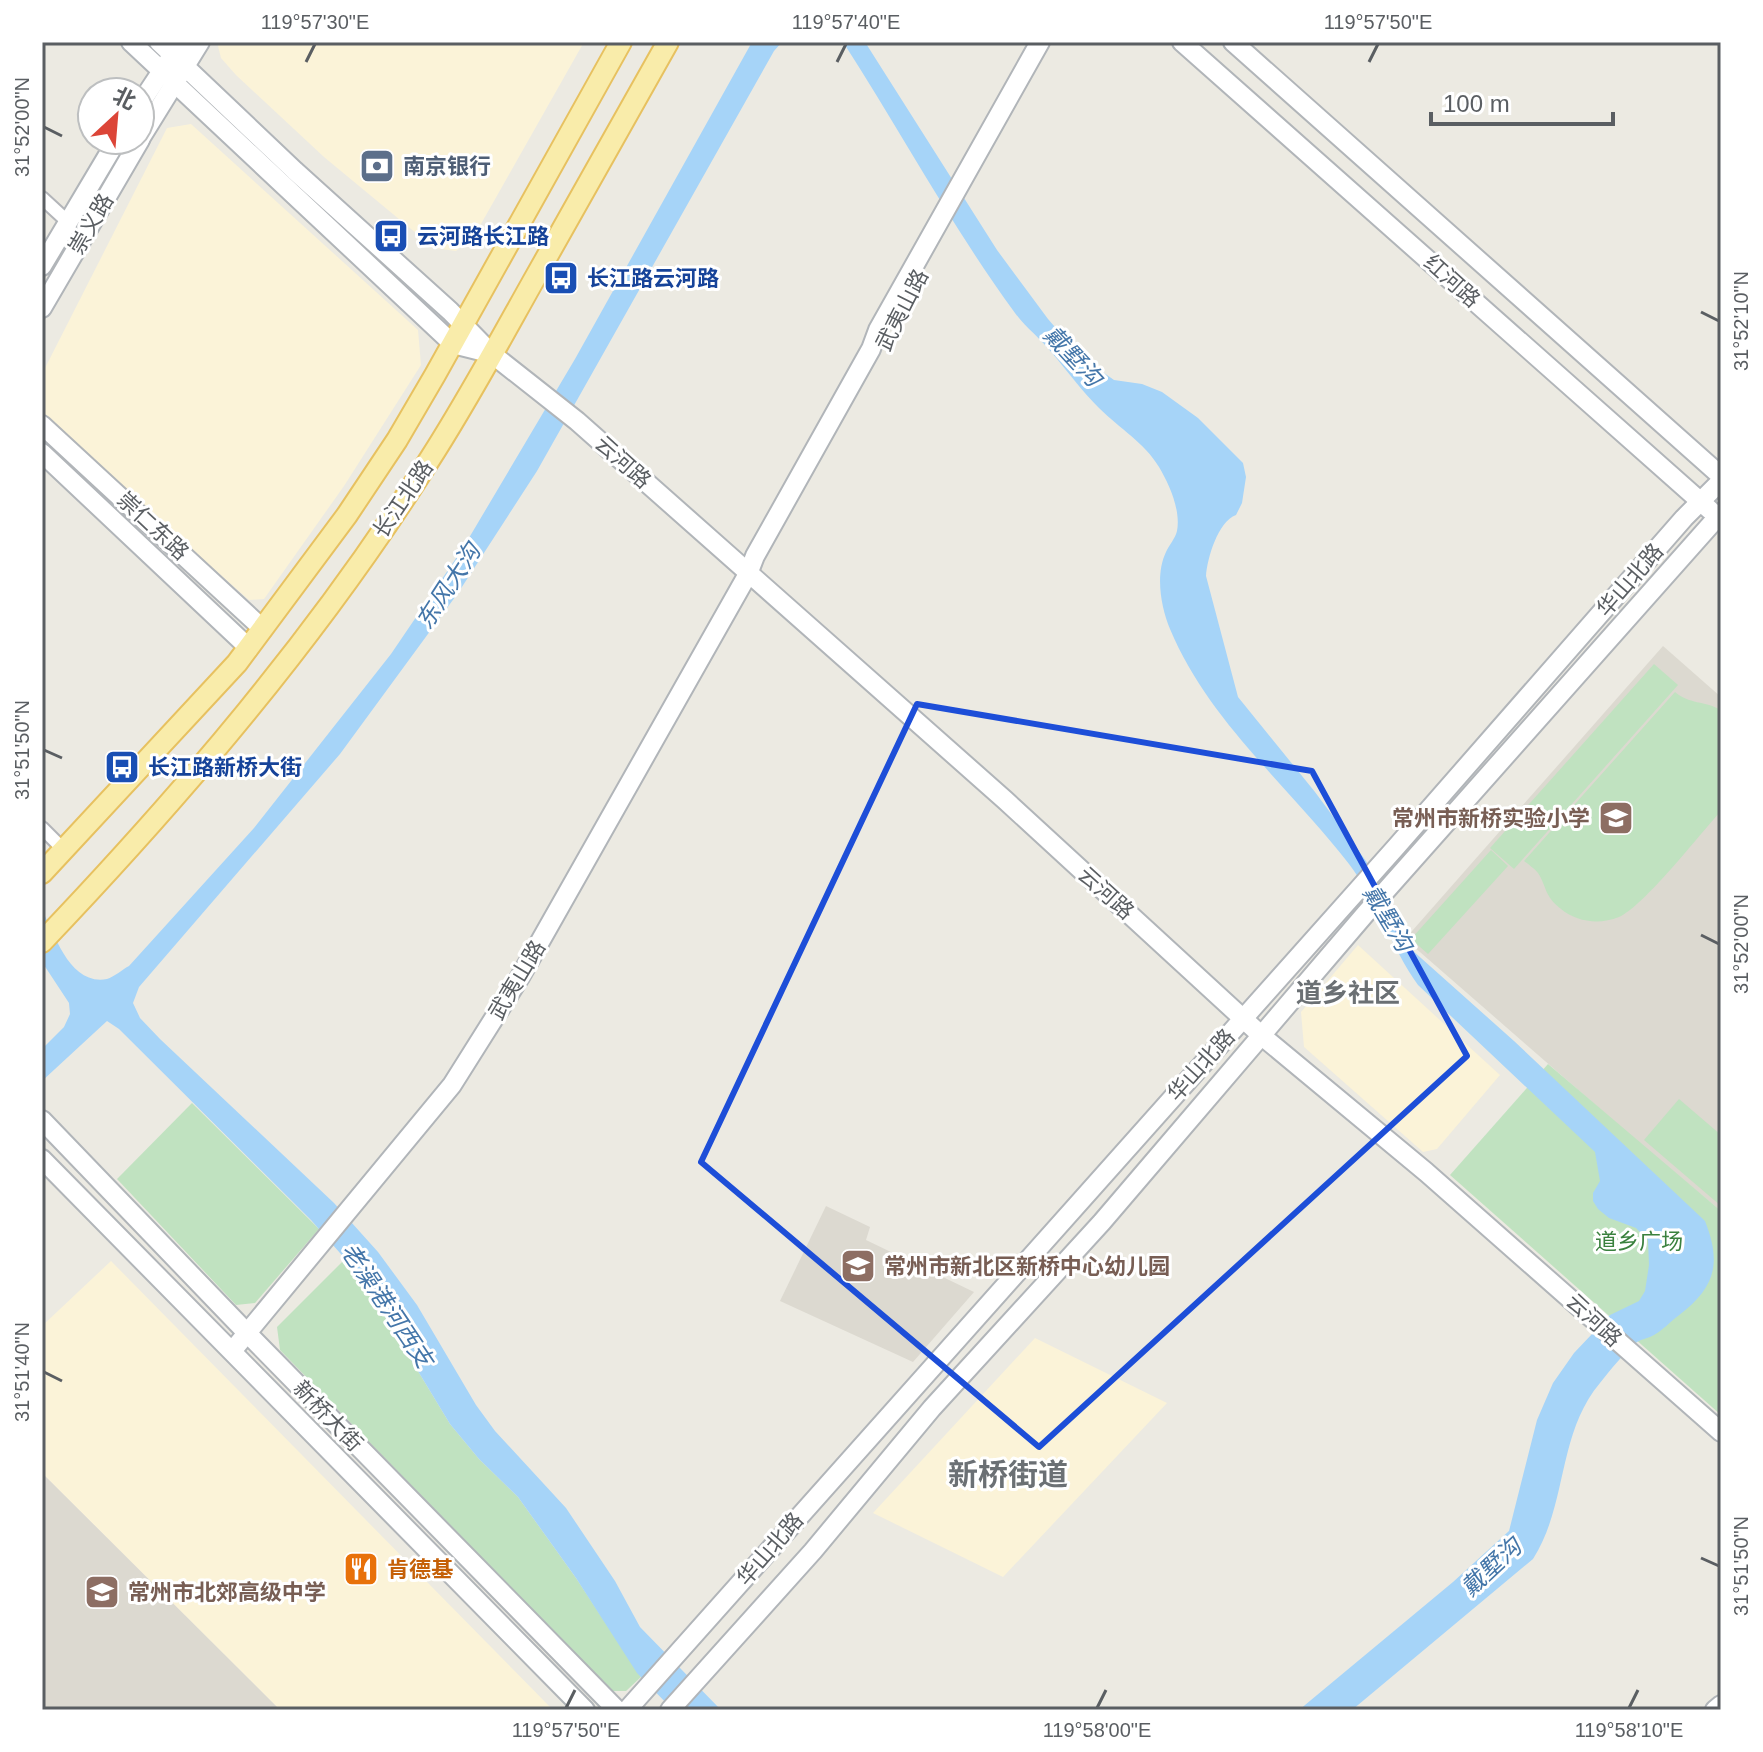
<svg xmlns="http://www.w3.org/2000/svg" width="1763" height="1752" font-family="Helvetica,'Noto Sans SC',sans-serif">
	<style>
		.commercial { fill: #fbf3d8 }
		.education { fill: #dcd9d0 }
		.green { fill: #c0e2c0 }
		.water { fill: #a6d4f8 }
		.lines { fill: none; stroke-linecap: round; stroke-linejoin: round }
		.street-casing { stroke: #b3b5b9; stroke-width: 16 }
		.secondary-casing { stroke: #b1b5b9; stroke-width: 22 }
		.primary-casing { stroke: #e7c160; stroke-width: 24 }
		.street { stroke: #fff; stroke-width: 12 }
		.secondary { stroke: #fff; stroke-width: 18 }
		.primary { stroke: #f9ecaa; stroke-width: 20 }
		.marked { fill: none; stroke: #1d4ed8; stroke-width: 6; stroke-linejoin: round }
		.ticks { fill: none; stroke: #5a5e62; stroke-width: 3 }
		.labels { text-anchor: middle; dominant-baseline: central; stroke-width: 6; stroke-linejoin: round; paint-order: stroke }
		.service-label { font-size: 22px; font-weight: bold; fill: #4e5e75; stroke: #fff; text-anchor: start }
		.street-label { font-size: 22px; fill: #5a5e62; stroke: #fff }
		.transit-label { font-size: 22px; font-weight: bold; fill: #164399; stroke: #fff; text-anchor: start }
		.education-label { font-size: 22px; font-weight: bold; fill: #785e54; stroke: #fff; text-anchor: start }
		.park-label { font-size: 22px; fill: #3a813e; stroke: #fff }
		.food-label { font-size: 22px; font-weight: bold; fill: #c56008; stroke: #fff; text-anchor: start }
		.water-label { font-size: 24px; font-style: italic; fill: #4476a9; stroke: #fff }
		.quarter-label { font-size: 26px; font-weight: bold; fill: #6b7074; stroke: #fff }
		.district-label { font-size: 30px; font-weight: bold; fill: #6b7074; stroke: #fff }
		.neatline { fill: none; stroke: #5a5e62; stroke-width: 3 }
		.ticks-label { font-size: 20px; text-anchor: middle; fill: #5a5e62 }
	</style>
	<rect width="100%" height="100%" fill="#eceae2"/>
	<!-- commercial -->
	<g class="commercial">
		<polygon points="217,42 584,42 473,238 456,251 434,248 324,157 236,75 221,58"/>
		<polygon points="191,124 418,330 421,365 344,486 264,599 249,600 42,417 42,374 167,128"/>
		<polygon points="1358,945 1500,1075 1437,1149 1423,1152 1304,1047 1301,1012"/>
		<polygon points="111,1261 553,1710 280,1710 42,1473 42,1326"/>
		<polygon points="1035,1338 1167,1403 1003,1577 873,1513"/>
	</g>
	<!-- education -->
	<g class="education">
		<polygon points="1663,646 1721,697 1721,1211 1638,1142 1405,939"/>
		<polygon points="826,1206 870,1227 866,1240 974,1292 913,1362 780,1301"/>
		<polygon points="42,1473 280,1710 42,1710"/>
	</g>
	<!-- green -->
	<g class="green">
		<polygon points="1654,664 1678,685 1514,869 1490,848"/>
		<path d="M1675 692C1688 704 1706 701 1721 710V811C1700 834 1643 907 1619 917 1599 925 1577 922 1561 909 1544 896 1547 887 1538 873 1535 869 1528 864 1524 861Z"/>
		<polygon points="1491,850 1508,866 1428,954 1411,939"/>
		<polygon points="1548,1064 1721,1211 1721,1415 1450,1175"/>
		<polygon points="1679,1099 1721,1135 1721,1206 1644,1140"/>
		<polygon points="192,1103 319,1229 255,1303 236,1305 117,1179"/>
		<polygon points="345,1259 361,1277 450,1424 479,1459 518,1497 576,1578 641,1677 626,1691 611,1691 280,1350 277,1327"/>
	</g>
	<!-- water -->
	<g class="water">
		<path d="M752 42H782L774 51 537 471 458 593 340 754 139 987 133 1003 140 1018 160 1039 334 1203 378 1252 417 1305 476 1405 495 1431 566 1508 615 1581 640 1627 721 1710H673L637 1673 576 1578 518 1497 479 1459 450 1424 361 1277 311 1220 119 1029 107 1021 42 1081V1049L64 1027 70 1014 69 1003 42 962V910C55 935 70 986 107 979 114 977 123 969 129 966L254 828 391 654 463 548 575 359Z"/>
		<path d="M843 42H865L997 250 1048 319 1080 356 1114 380 1142 384 1162 392 1198 418 1243 463 1246 477 1242 503 1236 515C1218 521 1207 559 1206 576L1238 697 1315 792 1366 861 1412 950 1514 1041 1705 1221C1722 1264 1715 1288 1678 1316 1670 1322 1663 1330 1654 1335 1649 1338 1642 1339 1637 1342 1624 1353 1611 1369 1600 1383 1557 1434 1568 1504 1533 1559L1352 1710H1299L1453 1582 1509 1531 1537 1420 1553 1383 1574 1353 1610 1315 1639 1301 1645 1291 1649 1265 1648 1240 1636 1228 1609 1218 1598 1209 1593 1201V1193L1600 1181 1595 1152 1418 985C1391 947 1377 901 1349 864 1289 786 1209 722 1170 629 1161 607 1155 575 1166 552 1169 545 1175 539 1177 531 1181 510 1169 484 1159 467 1144 442 1120 429 1099 408 1082 391 1068 372 1052 353 1041 339 1026 328 1015 313 952 227 901 132 843 42Z"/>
	</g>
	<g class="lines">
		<!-- street casing -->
		<g class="street-casing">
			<g id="street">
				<polyline points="42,198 67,221"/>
				<polyline points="42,828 65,851"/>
			</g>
		</g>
		<!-- secondary casing -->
		<g class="secondary-casing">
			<g id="secondary">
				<polyline points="131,42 453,344 489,353"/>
				<polyline points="159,42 295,171 450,311 492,354 577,421 1005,800 1262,1036 1426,1172 1721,1432"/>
				<polyline points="1182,42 1710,510"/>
				<polyline points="1233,42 1721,476"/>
				<polyline points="140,104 181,42"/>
				<polyline points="140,139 200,42"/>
				<polyline points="42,266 117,140"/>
				<polyline points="42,308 140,140"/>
				<polyline points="42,425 263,629"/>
				<polyline points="42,453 249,648"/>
				<polyline points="42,1120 248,1334 617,1710"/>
				<polyline points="42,1159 585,1710"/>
				<polyline points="233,1350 452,1085 520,977 748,574 755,556 871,349 878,330 1040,42"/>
				<polyline points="627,1710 1397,846 1684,518 1721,481"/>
				<polyline points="670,1710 813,1551 932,1408 1102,1222 1366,913 1721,513"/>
				<polyline points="1715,1710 1721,1705"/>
			</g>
		</g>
		<!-- primary casing -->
		<g class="primary-casing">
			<g id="primary">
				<polyline points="42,873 237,663 347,515 397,440 435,375 621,42"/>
				<path d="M42 942C183 794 318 636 428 462 465 405 498 344 531 285 577 204 622 123 668 42"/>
			</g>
		</g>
		<!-- street -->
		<use href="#street" class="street"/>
		<!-- secondary -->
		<use href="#secondary" class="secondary"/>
		<!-- primary -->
		<use href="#primary" class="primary"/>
	</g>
	<!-- marked area -->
	<path class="marked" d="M917 704 1312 771 1467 1056 1039 1447 701 1162Z"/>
	<!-- ticks -->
	<path class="ticks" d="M306 62 315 44M837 62 846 44M1369 62 1378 44M44 127 62 136M1701 312 1719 321M44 750 62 758M1701 935 1719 944M44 1372 62 1381M1701 1558 1719 1566M566 1708 575 1690M1097 1708 1106 1690M1629 1708 1638 1690"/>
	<!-- icons -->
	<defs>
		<g id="bank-square" transform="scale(1.8)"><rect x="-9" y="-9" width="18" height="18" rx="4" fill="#5c6f8a" stroke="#fff"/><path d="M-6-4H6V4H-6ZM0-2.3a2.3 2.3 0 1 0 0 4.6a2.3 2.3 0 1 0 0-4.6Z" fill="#fff"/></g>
		<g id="bus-square" transform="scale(1.8)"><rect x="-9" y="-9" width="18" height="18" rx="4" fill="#1a4fb4" stroke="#fff"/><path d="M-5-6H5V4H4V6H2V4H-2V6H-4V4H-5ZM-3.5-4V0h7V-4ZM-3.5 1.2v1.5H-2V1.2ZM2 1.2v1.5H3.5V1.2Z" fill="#fff"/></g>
		<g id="school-square" transform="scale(1.8)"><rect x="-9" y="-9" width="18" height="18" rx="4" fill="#8d6e63" stroke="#fff"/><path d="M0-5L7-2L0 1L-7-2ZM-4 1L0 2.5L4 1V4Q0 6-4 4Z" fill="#fff"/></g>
		<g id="restaurant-square" transform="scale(1.8)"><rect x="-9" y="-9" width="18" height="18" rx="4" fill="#e8710a" stroke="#fff"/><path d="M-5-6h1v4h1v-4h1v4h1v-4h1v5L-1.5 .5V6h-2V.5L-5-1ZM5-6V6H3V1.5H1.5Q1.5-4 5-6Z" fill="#fff"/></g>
	</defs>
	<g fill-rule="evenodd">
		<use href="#bank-square" x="377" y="166"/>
		<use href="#bus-square" x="391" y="236"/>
		<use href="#bus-square" x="561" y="278"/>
		<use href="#bus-square" x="122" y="767"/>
		<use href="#school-square" x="1616" y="818"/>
		<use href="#school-square" x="858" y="1266"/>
		<use href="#restaurant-square" x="361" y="1569"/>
		<use href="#school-square" x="102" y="1592"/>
	</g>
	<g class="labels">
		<!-- service labels -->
		<g class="service-label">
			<text x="403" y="166">南京银行</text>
		</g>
		<!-- street labels -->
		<g class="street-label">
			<text transform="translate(91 224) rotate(-60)">崇义路</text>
			<text transform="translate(1452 281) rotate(42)">红河路</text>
			<text transform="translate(902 310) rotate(-63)">武夷山路</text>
			<text transform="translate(623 462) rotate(42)">云河路</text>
			<text transform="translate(403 499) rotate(-56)">长江北路</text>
			<text transform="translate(153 526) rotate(43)">崇仁东路</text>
			<text transform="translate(1630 580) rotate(-49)">华山北路</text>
			<text transform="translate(1106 893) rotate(42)">云河路</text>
			<text transform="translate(517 980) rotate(-59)">武夷山路</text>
			<text transform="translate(1201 1065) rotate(-48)">华山北路</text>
			<text transform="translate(1594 1320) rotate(43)">云河路</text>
			<text transform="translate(328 1416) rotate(46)">新桥大街</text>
			<text transform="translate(770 1549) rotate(-49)">华山北路</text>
		</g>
		<!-- transit labels -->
		<g class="transit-label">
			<text x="417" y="236">云河路长江路</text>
			<text x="587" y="278">长江路云河路</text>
			<text x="148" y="767">长江路新桥大街</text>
		</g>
		<!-- education labels -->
		<g class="education-label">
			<text x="1590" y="818" text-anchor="end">常州市新桥实验小学</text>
			<text x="884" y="1266">常州市新北区新桥中心幼儿园</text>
			<text x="128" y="1592">常州市北郊高级中学</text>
		</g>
		<!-- park labels -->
		<g class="park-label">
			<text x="1639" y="1241">道乡广场</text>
		</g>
		<!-- food labels -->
		<g class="food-label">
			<text x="387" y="1569">肯德基</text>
		</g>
		<!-- water labels -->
		<g class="water-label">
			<text transform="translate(1073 356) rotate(47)">戴墅沟</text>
			<text transform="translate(448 586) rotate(-57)">东风大沟</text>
			<text transform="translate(1388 918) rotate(59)">戴墅沟</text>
			<text transform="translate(387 1305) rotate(56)">老澡港河西支</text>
			<text transform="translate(1491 1567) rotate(-43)">戴墅沟</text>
		</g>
		<!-- quarter labels -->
		<g class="quarter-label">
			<text x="1348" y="993">道乡社区</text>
		</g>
		<!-- district labels -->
		<g class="district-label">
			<text x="1008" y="1474">新桥街道</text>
		</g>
	</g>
	<!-- border -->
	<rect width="1763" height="1752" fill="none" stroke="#ffffff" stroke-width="88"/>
	<!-- north arrow -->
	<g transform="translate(116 116) rotate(26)"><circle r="38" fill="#ffffff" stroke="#bdbfc0" stroke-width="2"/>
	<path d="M0-6L14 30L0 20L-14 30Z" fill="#dc4538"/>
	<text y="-12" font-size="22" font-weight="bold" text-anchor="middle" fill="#5a5e62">北</text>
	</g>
	<!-- scale -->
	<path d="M1431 112v12h182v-12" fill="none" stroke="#5a5e62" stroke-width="4"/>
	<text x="1443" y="112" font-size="24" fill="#5a5e62" stroke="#ffffff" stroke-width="6" paint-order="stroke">100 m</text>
	<rect x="44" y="44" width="1675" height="1664" class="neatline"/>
	<g class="ticks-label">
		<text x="315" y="29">119°57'30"E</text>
		<text x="846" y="29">119°57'40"E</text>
		<text x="1378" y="29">119°57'50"E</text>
		<text transform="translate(22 127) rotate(-90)" y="7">31°52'00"N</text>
		<text transform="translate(1741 321) rotate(-90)" y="7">31°52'10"N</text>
		<text transform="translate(22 750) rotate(-90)" y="7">31°51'50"N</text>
		<text transform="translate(1741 944) rotate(-90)" y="7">31°52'00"N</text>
		<text transform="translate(22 1372) rotate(-90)" y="7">31°51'40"N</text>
		<text transform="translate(1741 1566) rotate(-90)" y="7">31°51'50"N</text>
		<text x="566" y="1737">119°57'50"E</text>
		<text x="1097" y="1737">119°58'00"E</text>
		<text x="1629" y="1737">119°58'10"E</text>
	</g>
</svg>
